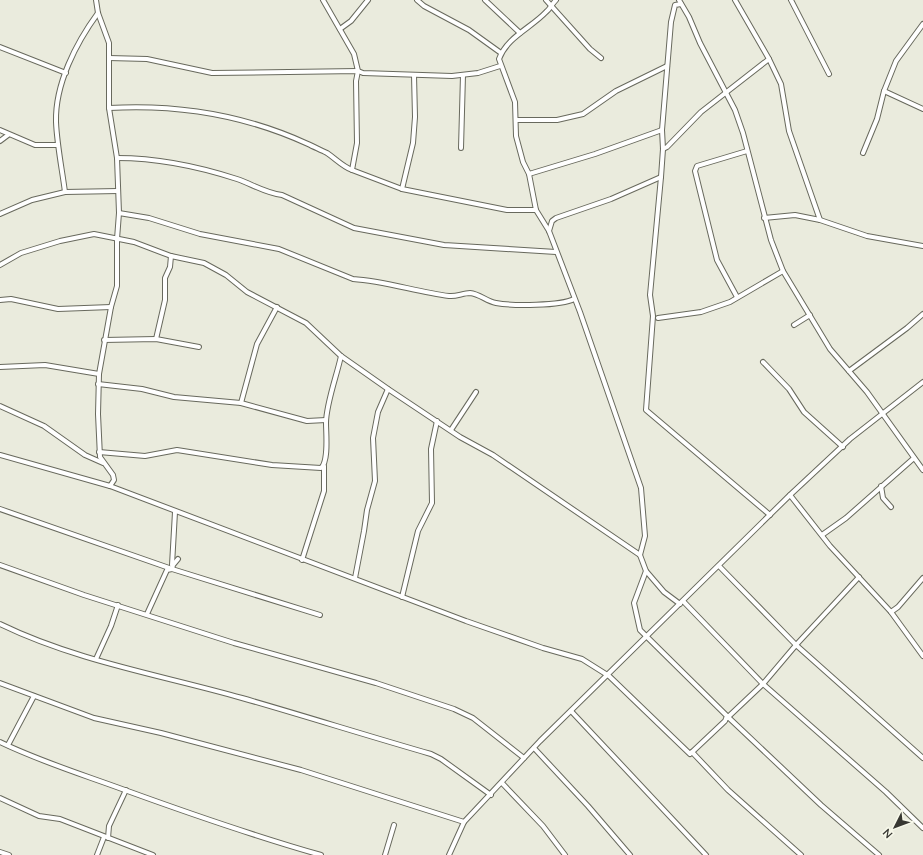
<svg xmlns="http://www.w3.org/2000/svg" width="923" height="855" font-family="Mulish,sans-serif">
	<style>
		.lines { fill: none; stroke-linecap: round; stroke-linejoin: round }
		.street-casing { stroke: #68695d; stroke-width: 6 }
		.street { stroke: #fff; stroke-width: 4 }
	</style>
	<rect width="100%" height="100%" fill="#eaebdd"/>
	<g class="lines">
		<!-- street casing -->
		<g class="street-casing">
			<g id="street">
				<polyline points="96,0 98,13 109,43 109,108 117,158 119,213 117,239 117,286 111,307 99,374 98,414 100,457 113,475 114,480 110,486"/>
				<polyline points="323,0 354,54 358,71 363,73 452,76 478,73 500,66"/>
				<polyline points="417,0 424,6 469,30 501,53"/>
				<polyline points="485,0 520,33"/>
				<polyline points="546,0 590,49 601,58"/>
				<path d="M556 0C552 4 550 9 546 12 531 28 507 37 499 59L515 102 516 136 523 162 529 174 536 210 549 231 580 312 641 488 645 536 640 555 646 571 664 592 680 604"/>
				<polyline points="679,0 689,17 700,43 735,110 743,133 771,240 783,271 830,349 867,392 923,470"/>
				<polyline points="735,0 769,59 781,84 789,131 820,220"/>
				<polyline points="791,0 829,74"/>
				<polyline points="681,4 675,5 671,22 662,130 663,149 661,177 650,295 653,316 646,410 770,515"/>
				<polyline points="340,29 351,21 368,0"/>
				<polyline points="0,47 66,73"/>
				<polyline points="109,58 147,59 212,73 358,71 356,81 357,143 352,170 402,189 507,210 536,210"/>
				<polyline points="884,91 923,109"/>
				<path d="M109 108C179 104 245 115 308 144 314 147 321 150 327 153 336 159 342 166 352 170"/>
				<polyline points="517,120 557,120 583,114 616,91 667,66"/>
				<polyline points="0,130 35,145 58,145"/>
				<polyline points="0,141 8,135"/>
				<polyline points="461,148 463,75"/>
				<polyline points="663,149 667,147 701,112 769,59"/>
				<polyline points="863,153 877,119 884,91 896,61 923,24"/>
				<path d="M117 158C158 158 197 166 237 179 252 184 265 193 282 195L354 228 444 245 556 252"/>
				<polyline points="529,174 595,154 662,130"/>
				<polyline points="402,189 413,143 415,117 414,75"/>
				<path d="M65 192C62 169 57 145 56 122 55 84 76 43 98 13"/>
				<path d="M119 213 149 218 200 234 279 249 353 279C385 281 417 292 449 296 456 297 463 293 470 293 480 294 486 301 496 303 512 306 561 306 574 299"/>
				<polyline points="0,214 32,200 65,192 118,191"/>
				<polyline points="764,218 795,215 820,220 867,236 923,246"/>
				<polyline points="549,231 552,221 556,218 611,199 661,177"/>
				<polyline points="0,265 21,253 60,241 94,234 134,242 171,256 204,263 226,275 247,292 306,323 341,356 388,389 460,437 493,455 640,555"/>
				<polyline points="737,297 717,260 695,171 697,166 747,151"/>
				<polyline points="0,300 11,299 58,309 111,307"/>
				<polyline points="658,318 701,312 730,302 783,271"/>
				<polyline points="794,325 810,315"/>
				<polyline points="156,339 165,300 165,278 170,267 171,256"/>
				<polyline points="104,340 156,339 199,347"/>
				<polyline points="763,362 789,389 804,412 843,447"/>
				<polyline points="0,367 45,365 99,374"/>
				<polyline points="849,371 907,328 923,314"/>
				<polyline points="98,384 142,389 174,397 241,403 307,421 326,420"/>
				<polyline points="241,403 257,344 277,307"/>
				<polyline points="0,406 44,426 85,455 103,463"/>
				<polyline points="451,430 476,392"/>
				<path d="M99 452 145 456 177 450 272 465 321 468C329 461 326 434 326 423 326 404 337 375 341 356"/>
				<polyline points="0,455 110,486 466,621 543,648 582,659 609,676 690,754 725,721 727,716 640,630 634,603 646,571"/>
				<polyline points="881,486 883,498 891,507"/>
				<polyline points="790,495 830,546 891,612 898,607 923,578"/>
				<polyline points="0,509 172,569 320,615"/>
				<polyline points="822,535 846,518 914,458"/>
				<polyline points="302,560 324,491 324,466"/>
				<polyline points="0,565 84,595 234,643 376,683 454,709 473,718 524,758"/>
				<polyline points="172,565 175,512"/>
				<polyline points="719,566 796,645 923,758"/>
				<polyline points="355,578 364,531 367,510 375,481 373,438 378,412 388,389"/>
				<polyline points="402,597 418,531 432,503 431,449 437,421"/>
				<polyline points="683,601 763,684 886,792 923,828"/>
				<polyline points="891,612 923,656"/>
				<polyline points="147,614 167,570 172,569 173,565 178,559"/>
				<path d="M0 624C76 661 161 675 242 698 305 716 368 736 431 754L441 759 491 795"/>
				<polyline points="96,659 111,626 118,605"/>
				<polyline points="0,683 94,718 161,733 301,770 464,822"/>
				<polyline points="571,711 706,855"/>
				<polyline points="728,717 821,805 879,855"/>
				<polyline points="727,718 763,684 796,645 859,577"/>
				<path d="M0 742C39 761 81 774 122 789 188 813 254 836 321 855"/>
				<polyline points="8,745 34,696"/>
				<polyline points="534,748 588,806 630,855"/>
				<polyline points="692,752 728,790 801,855"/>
				<polyline points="502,783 543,826 565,855"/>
				<polyline points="0,798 39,816 60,819 153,855"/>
				<polyline points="108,838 109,826 126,790"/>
				<polyline points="0,852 9,855"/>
				<polyline points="97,855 104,837"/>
				<polyline points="385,855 394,825"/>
				<polyline points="449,855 464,822 540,741 790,495 850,439 923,382"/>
			</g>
		</g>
		<!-- street -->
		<use href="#street" class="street"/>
	</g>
	<!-- north arrow -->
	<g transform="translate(895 827) rotate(228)" stroke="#f7f8ea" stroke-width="3" paint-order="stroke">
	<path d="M0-3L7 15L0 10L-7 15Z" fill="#373732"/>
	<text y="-6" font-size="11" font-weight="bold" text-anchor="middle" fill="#373732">N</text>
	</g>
</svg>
